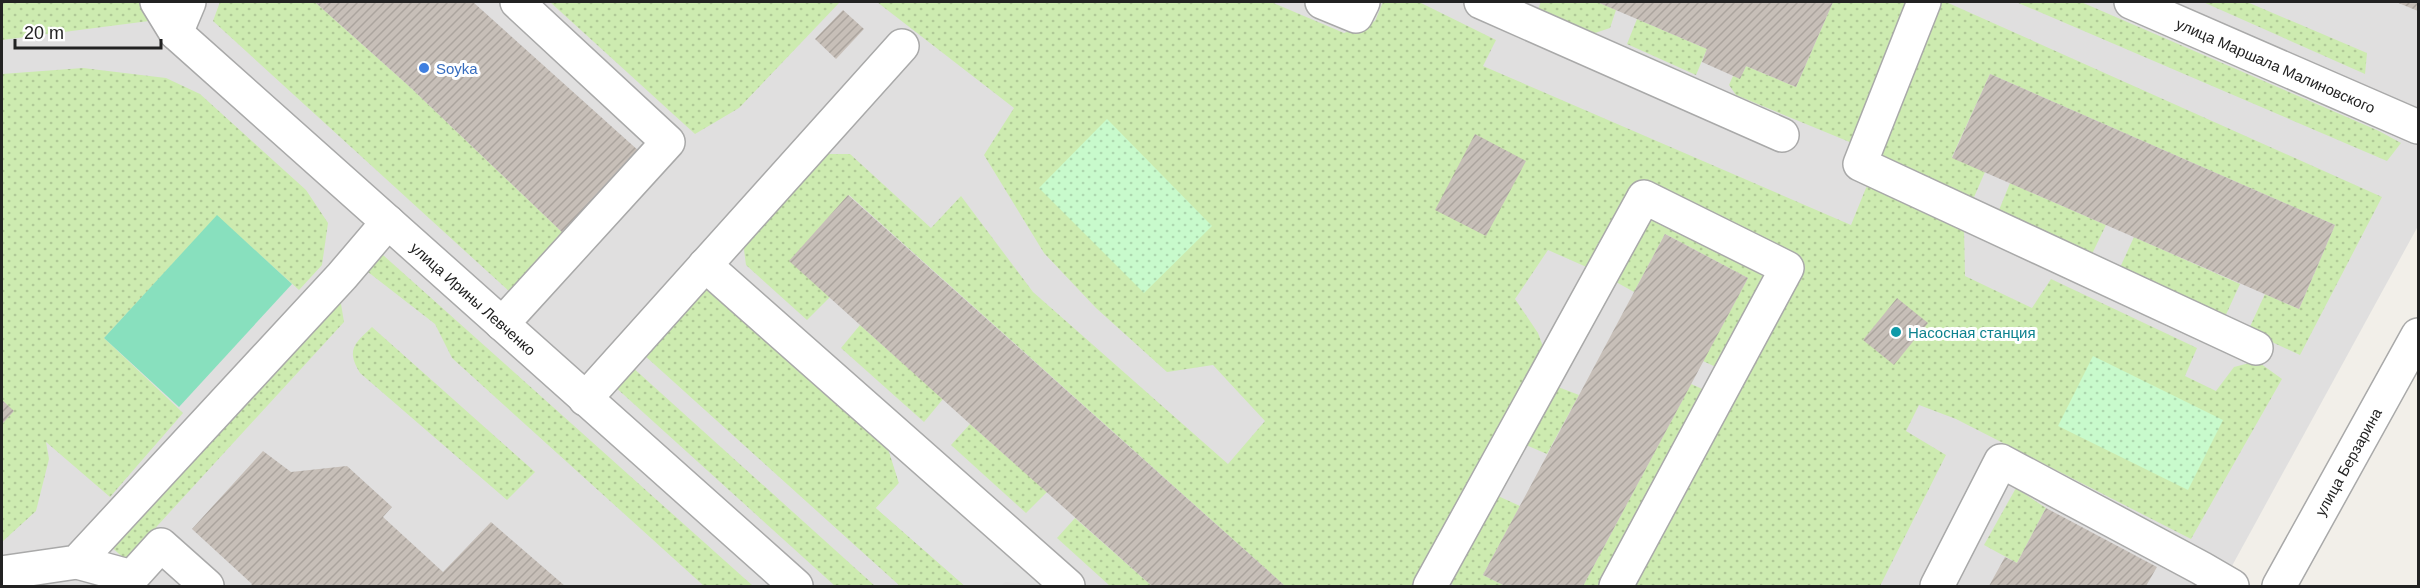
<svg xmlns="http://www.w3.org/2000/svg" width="2420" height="588" font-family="Arial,sans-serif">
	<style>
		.residential { fill: #e0dfdf }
		.grass { fill: url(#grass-dots) }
		.park { fill: url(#park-dots) }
		.pitch { fill: #88e0be }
		.parking { fill: #e2e2e2 }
		.building { fill: url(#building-hatch) }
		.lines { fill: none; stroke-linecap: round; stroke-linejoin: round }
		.minor-casing { stroke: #a9a9a9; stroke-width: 36 }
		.minor { stroke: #fff; stroke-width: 33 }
		.shop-dot { fill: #3f7fe0; stroke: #fff; stroke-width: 2 }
		.culture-dot { fill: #0f9aa8; stroke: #fff; stroke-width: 2 }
		.labels { text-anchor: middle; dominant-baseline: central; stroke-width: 6; stroke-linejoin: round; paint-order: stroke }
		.street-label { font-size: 15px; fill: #222; stroke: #fff }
		.shop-label { font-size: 15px; fill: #366cbe; stroke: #fff; text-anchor: start }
		.culture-label { font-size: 15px; fill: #0d838f; stroke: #fff; text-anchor: start }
	</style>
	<defs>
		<pattern id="grass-dots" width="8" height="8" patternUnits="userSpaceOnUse" patternTransform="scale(1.5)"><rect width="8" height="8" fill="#cdebb0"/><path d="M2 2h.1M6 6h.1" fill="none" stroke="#b0c997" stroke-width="1.8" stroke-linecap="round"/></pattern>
		<pattern id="park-dots" width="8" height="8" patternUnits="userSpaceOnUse" patternTransform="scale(1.5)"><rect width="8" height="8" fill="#c8facc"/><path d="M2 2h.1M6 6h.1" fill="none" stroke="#acd6af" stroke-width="1.8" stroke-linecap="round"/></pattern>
		<pattern id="building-hatch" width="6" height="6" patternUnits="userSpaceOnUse" patternTransform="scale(1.5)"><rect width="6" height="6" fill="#c7bfb8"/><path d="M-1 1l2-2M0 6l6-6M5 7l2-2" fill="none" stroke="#aba49e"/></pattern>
	</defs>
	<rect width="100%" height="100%" fill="#f2efe9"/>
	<!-- residential -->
	<polygon class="residential" points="2,2 2418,2 2418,226 2221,586 2,586"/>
	<!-- grass -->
	<g class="grass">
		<polygon points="2,2 141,2 149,21 2,40"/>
		<polygon points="220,2 318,2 316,3 410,87 566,236 511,293 213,21"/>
		<polygon points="550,2 840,2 739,108 695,134"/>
		<polygon points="877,2 1271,2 1344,33 1375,21 1383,2 1419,2 1496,40 1483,66 1851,225 1868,183 1964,228 1965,276 2032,308 2051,279 2197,348 2185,376 2216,391 2234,367 2257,361 2282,379 2191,539 1956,419 1919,405 1906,431 1946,455 1880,586 1631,586 1805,265 1638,180 1591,269 1548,250 1515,299 1538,333 1546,355 1412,586 1285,586 849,195 830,297 807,320 746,265 743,242 822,154 850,154 931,228 961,196 1033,292 1228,464 1265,421 1213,365 1167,372 1096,308 1044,253 984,155 1014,108"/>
		<polygon points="1541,2 1597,2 1616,10 1610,28 1595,33 1538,9"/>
		<polygon points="1833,2 1908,2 1852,143 1736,95 1729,85 1733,76 1740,78 1746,66 1796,87"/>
		<polygon points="1936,2 1946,2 2382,197 2300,355 2248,331 2265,294 2299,309 2335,225 1990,74 1952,157 1985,172 1971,204 1879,159"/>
		<polygon points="2016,2 2081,2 2379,131 2401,143 2387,161"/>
		<polygon points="2203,2 2247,2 2367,53 2365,74"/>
		<polygon points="1637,19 1707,49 1696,75 1627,44"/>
		<polygon points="83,68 166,78 200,94 306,190 328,223 322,265 299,290 217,216 104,338 183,413 110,497 46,442 49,459 36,511 2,542 2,424 13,411 2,400 2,74"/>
		<polygon points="2010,183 2106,225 2090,258 1997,215"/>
		<polygon points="1653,213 1772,271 1720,369 1703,361 1748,278 1665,234 1634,292 1616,282"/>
		<polygon points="2134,237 2240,284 2223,321 2118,272"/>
		<polygon points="383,255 753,586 704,586 452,358 435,324 368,272"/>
		<polygon points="706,286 887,445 899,483 876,508 965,586 900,586 644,355"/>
		<polygon points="340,298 344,322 126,560 110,546"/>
		<polygon points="860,325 943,399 924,422 841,348"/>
		<path d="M372 327 535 472 507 500 360 373C346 350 354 344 372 327Z"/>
		<polygon points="631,366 875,586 835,586 613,385"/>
		<polygon points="1691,384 1707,391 1601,586 1583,586"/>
		<polygon points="1558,387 1579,395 1547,454 1526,445"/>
		<polygon points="970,424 1047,492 1026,513 951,445"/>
		<polygon points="2016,488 2046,508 2017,563 1984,545"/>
		<polygon points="1498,496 1520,506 1483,575 1505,586 1455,586 1450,583"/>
		<polygon points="1075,518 1152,586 1110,586 1057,538"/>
	</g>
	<!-- park -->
	<g class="park">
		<polygon points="1107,119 1212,226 1144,293 1039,188"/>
		<polygon points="2093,356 2223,420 2188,490 2058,426"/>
	</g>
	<!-- pitch -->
	<polygon class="pitch" points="217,215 292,284 179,407 104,338"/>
	<!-- parking -->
	<polygon class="parking" points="887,445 1048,586 1005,582 1001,586 965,586 876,508 899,483"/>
	<!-- building -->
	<g class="building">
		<polygon points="318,2 473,2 640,152 566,236 410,87 316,3"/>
		<polygon points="1597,2 1833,2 1796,87 1746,66 1740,79 1702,62 1707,49"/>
		<polygon points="2396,2 2418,2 2418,11"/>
		<polygon points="843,10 864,29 836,59 815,39"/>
		<polygon points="1990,74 2335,225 2299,309 1952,158"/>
		<polygon points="1475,134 1526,161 1486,236 1435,210"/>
		<polygon points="848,195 1285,586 1152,586 970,424 789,261"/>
		<polygon points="1665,234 1748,278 1583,586 1505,586 1483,575"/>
		<polygon points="1897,298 1928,323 1894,365 1863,340"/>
		<polygon points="2,400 14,411 2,424"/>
		<polygon points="263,451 291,472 347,466 392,507 383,517 443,572 491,522 565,586 250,586 252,584 192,529"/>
		<polygon points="2046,508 2157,567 2146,586 1989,586 2005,557 2017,563"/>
	</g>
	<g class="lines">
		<!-- minor casing -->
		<g class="minor-casing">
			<g id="minor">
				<path id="s1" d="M157 2 176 33 796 586"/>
				<polyline points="1322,2 1356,16 1363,2"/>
				<polyline points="1481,2 1782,135"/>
				<polyline points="1924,2 1860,164 2256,348"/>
				<path id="s2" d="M2131 2 2418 127"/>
				<polyline points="176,33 189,2"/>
				<polyline points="705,265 1068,586"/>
				<polyline points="502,324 668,142 517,2"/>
				<polyline points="585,399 902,46"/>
				<polyline points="77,562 132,577 161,545 207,586"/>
				<polyline points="2,573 77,562 342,276 388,222"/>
				<polyline points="1430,586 1644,197 1787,268 1616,586"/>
				<polyline points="1937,586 2001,461 2201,568 2232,586"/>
				<path id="s3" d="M2279 586 2418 335"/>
			</g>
		</g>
		<!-- minor -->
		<use href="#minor" class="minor"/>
	</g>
	<!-- markers -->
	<circle class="shop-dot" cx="424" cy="68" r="6"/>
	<circle class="culture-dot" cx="1896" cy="332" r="6"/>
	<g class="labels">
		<!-- street labels -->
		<g class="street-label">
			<text stroke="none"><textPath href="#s2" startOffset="158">улица Маршала Малиновского</textPath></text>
			<text stroke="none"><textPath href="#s1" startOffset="435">улица Ирины Левченко</textPath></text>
			<text stroke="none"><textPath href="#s3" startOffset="142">улица Берзарина</textPath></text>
		</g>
		<!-- shop labels -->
		<g class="shop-label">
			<text x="436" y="68">Soyka</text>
		</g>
		<!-- culture labels -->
		<g class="culture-label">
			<text x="1908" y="332">Насосная станция</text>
		</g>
	</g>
	<!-- border -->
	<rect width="2420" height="588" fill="none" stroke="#222222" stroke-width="6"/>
	<!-- scale -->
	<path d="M15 39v9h146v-9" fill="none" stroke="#222222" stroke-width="3"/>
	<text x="24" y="39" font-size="18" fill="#222222" stroke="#ffffff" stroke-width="4.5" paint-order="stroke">20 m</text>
</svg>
